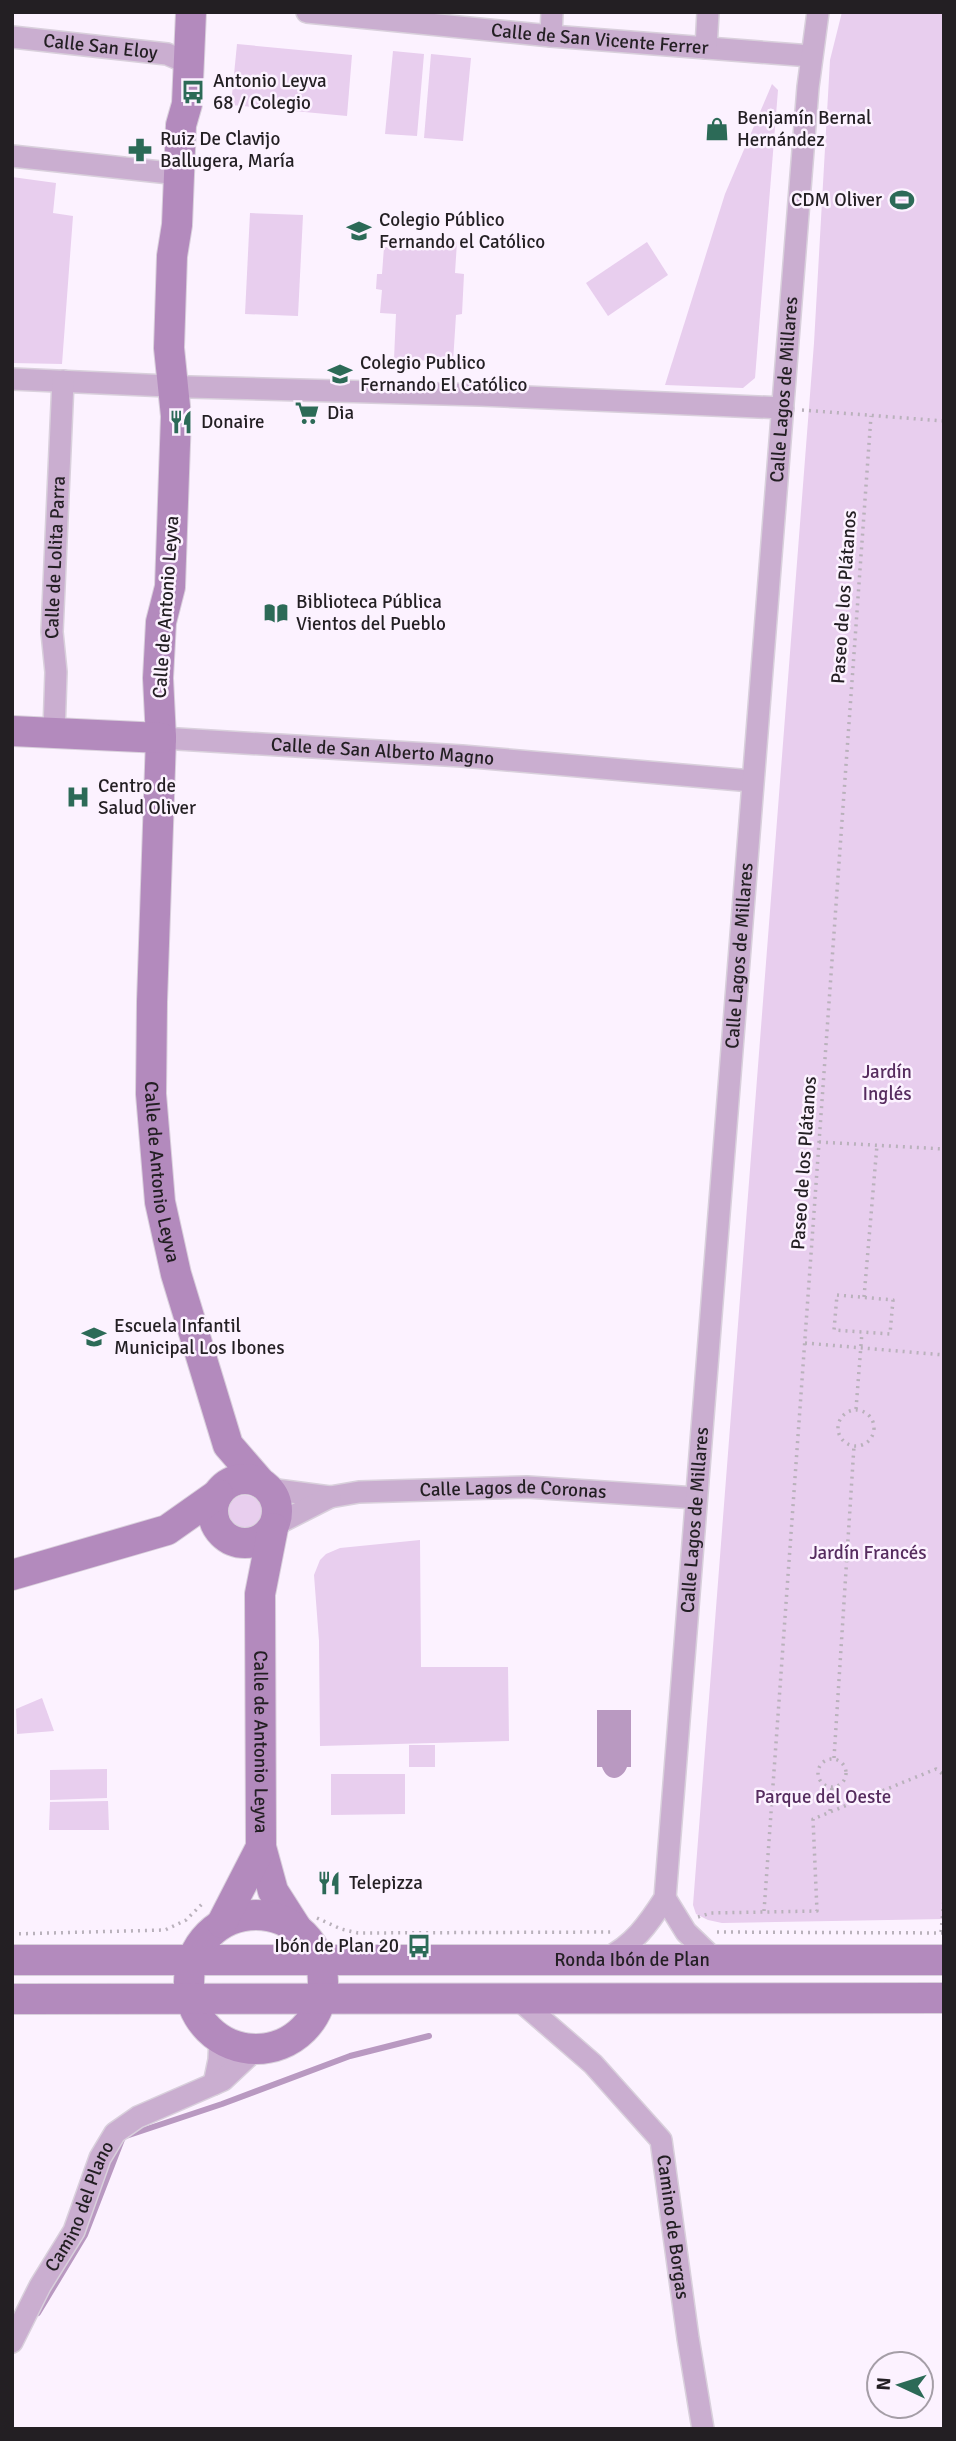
<svg xmlns="http://www.w3.org/2000/svg" width="956" height="2441" font-family="Signika,sans-serif">
	<style>
		.green { fill: #e8ceee }
		.water { fill: #b999c1 }
		.lines { fill: none; stroke-linecap: round; stroke-linejoin: round }
		.stream { stroke: #b999c1; stroke-width: 6 }
		.street-casing { stroke: #d9d0dc; stroke-width: 24 }
		.secondary-casing { stroke: #d9d0dc; stroke-width: 32 }
		.path { stroke: #b9b1bb; stroke-width: 3.5; stroke-dasharray: 2 5; stroke-linecap: butt }
		.street { stroke: #caaed0; stroke-width: 21 }
		.secondary { stroke: #b38abd; stroke-width: 30 }
		.labels { text-anchor: middle; dominant-baseline: central; stroke-width: 5; stroke-linejoin: round; paint-order: stroke }
		.street-label { font-size: 19px; fill: #231f23; stroke: #fcf2ff }
		.poi-label { font-size: 19px; fill: #231f23; stroke: #fcf2ff; text-anchor: start }
		.park-label { font-size: 19px; fill: #562c5f; stroke: #fcf2ff }
	</style>
	<rect width="100%" height="100%" fill="#fcf2ff"/>
	<!-- green -->
	<g class="green">
		<polygon points="842,12 944,12 944,1919 722,1923 708,1920 696,1914 693,1905 814,343 830,60"/>
		<polygon points="237,44 352,55 347,116 231,105"/>
		<polygon points="393,51 424,54 417,136 385,134"/>
		<polygon points="431,54 471,58 463,141 424,138"/>
		<polygon points="772,84 778,90 755,378 743,388 665,385 725,194"/>
		<polygon points="12,177 56,183 53,213 73,216 62,364 12,363"/>
		<polygon points="250,213 303,215 298,316 245,314"/>
		<polygon points="400,239 457,242 455,273 464,274 462,314 456,315 453,362 394,359 396,314 380,313 382,290 376,289 377,274 382,274 384,247 399,248"/>
		<polygon points="647,242 668,275 608,316 586,283"/>
		<circle cx="245" cy="1512" r="17"/>
		<polygon points="420,1540 421,1667 508,1667 509,1741 320,1746 319,1641 314,1575 320,1560 326,1554 340,1548"/>
		<polygon points="42,1698 54,1731 17,1734 16,1709"/>
		<rect x="409" y="1745" width="26" height="22"/>
		<polygon points="107,1769 107,1798 50,1800 50,1770"/>
		<polygon points="331,1774 405,1774 405,1814 331,1815"/>
		<polygon points="108,1801 109,1830 49,1830 50,1802"/>
	</g>
	<!-- water -->
	<path class="water" d="M597 1710H631V1767H627C622 1781 607 1782 602 1767H597Z"/>
	<g class="lines">
		<!-- stream -->
		<polyline class="stream" points="38,2313 85,2235 123,2137 222,2104 350,2056 429,2036"/>
		<!-- street casing -->
		<g class="street-casing">
			<g id="street">
				<path id="s1" d="M307 12 551 36 811 56"/>
				<polyline points="551,36 552,12"/>
				<path id="s2" d="M12 37 167 54 188 63"/>
				<polyline points="706,48 708,12"/>
				<polyline points="12,156 179,174"/>
				<polyline points="12,379 190,387 480,395 783,408"/>
				<path id="s3" d="M54 732 56 672 52 632 63 381"/>
				<path id="s4" d="M161 738 462 756 752 781"/>
				<path id="s5" d="M269 1489 330 1497 359 1492 527 1487 696 1498"/>
				<polyline points="275,1525 330,1497"/>
				<polyline points="665,1898 686,1932 715,1960"/>
				<path id="s6" d="M605 1959C633 1946 649 1923 665 1898L808 87 818 12"/>
				<path id="s7" d="M518 1999 593 2064 661 2140 688 2338 703 2429"/>
				<polyline points="214,2084 219,2060 220,2038"/>
				<path id="s8" d="M12 2342 40 2286 74 2231 100 2158 115 2133 138 2117 223 2080 255 2050"/>
			</g>
		</g>
		<!-- secondary casing -->
		<g class="secondary-casing">
			<g id="secondary">
				<path id="s9" d="M191 12 187 104 181 125 177 225 172 256 169 348 176 416 170 587 161 622 158 678 161 738 152 1002 151 1094 160 1202 176 1274 228 1445 260 1482"/>
				<polyline points="12,731 161,738"/>
				<circle cx="245" cy="1511" r="32"/>
				<path id="s10" d="M273 1528 260 1594 261 1847 273 1891 296 1927"/>
				<polyline points="12,1575 167,1530 218,1494"/>
				<circle cx="256" cy="1982" r="67"/>
				<polyline points="222,1923 261,1847"/>
				<path id="s11" d="M12 1960H944"/>
				<polyline points="12,1999 944,1998"/>
			</g>
		</g>
		<!-- path -->
		<g class="path">
			<polyline points="802,410 944,421"/>
			<polyline points="819,1142 944,1149"/>
			<polygon points="837,1295 893,1300 890,1334 834,1330"/>
			<polyline points="864,1297 877,1145"/>
			<polyline points="805,1343 944,1355"/>
			<polyline points="856,1409 862,1332"/>
			<circle cx="856" cy="1428" r="18"/>
			<polyline points="834,1758 854,1446"/>
			<circle cx="832" cy="1773" r="14"/>
			<polyline points="830,1811 832,1787"/>
			<polyline points="764,1911 871,416"/>
			<polyline points="698,1917 711,1913 817,1911 813,1819 936,1769 944,1775"/>
			<polyline points="317,1918 341,1929 358,1933 611,1932"/>
			<polyline points="717,1932 944,1933"/>
			<polyline points="941,1932 944,1899"/>
			<polyline points="12,1934 165,1930 186,1920 203,1903"/>
		</g>
		<!-- street -->
		<use href="#street" class="street"/>
		<!-- secondary -->
		<use href="#secondary" class="secondary"/>
	</g>
	<!-- icons -->
	<defs>
		<g id="bus-bare" transform="scale(1.89)"><path d="M-5-6H5V4H4V6H2V4H-2V6H-4V4H-5ZM-3.5-4V0h7V-4ZM-3.5 1.2v1.5H-2V1.2ZM2 1.2v1.5H3.5V1.2Z" fill="#2c6a57" stroke="#fcf2ff" stroke-width="2.5" paint-order="stroke"/></g>
		<g id="shop-bare" transform="scale(1.89)"><path d="M-5-2.5h2.3a2.7 3.5 0 0 1 5.4 0H5L5.5 6h-11ZM-1.5-2.5h3a1.5 2.3 0 0 0-3 0Z" fill="#2c6a57" stroke="#fcf2ff" stroke-width="2.5" paint-order="stroke"/></g>
		<g id="pharmacy-bare" transform="scale(1.89)"><path d="M-2-6h4v4h4v4h-4v4h-4v-4h-4v-4h4Z" fill="#2c6a57" stroke="#fcf2ff" stroke-width="2.5" paint-order="stroke"/></g>
		<g id="stadium-bare" transform="scale(1.89)"><path d="M0-5a6.5 5 0 1 0 0 10a6.5 5 0 1 0 0-10ZM-3.5-1.8h7v3.6h-7Z" fill="#2c6a57" stroke="#fcf2ff" stroke-width="2.5" paint-order="stroke"/></g>
		<g id="school-bare" transform="scale(1.89)"><path d="M0-5L7-2L0 1L-7-2ZM-4 1L0 2.5L4 1V4Q0 6-4 4Z" fill="#2c6a57" stroke="#fcf2ff" stroke-width="2.5" paint-order="stroke"/></g>
		<g id="supermarket-bare" transform="scale(1.89)"><path d="M-6-5.5h2.5l.6 2H6L4.5 2H-2.5L-4.4-4H-6ZM-1.5 3.2a1.3 1.3 0 1 0 .1 0ZM3 3.2a1.3 1.3 0 1 0 .1 0Z" fill="#2c6a57" stroke="#fcf2ff" stroke-width="2.5" paint-order="stroke"/></g>
		<g id="restaurant-bare" transform="scale(1.89)"><path d="M-5-6h1v4h1v-4h1v4h1v-4h1v5L-1.5 .5V6h-2V.5L-5-1ZM5-6V6H3V1.5H1.5Q1.5-4 5-6Z" fill="#2c6a57" stroke="#fcf2ff" stroke-width="2.5" paint-order="stroke"/></g>
		<g id="library-bare" transform="scale(1.89)"><path d="M-6-4Q-3-5.5-.7-3.5V5Q-3 3-6 4ZM6-4Q3-5.5 .7-3.5V5Q3 3 6 4Z" fill="#2c6a57" stroke="#fcf2ff" stroke-width="2.5" paint-order="stroke"/></g>
		<g id="hospital-bare" transform="scale(1.89)"><path d="M-5-5h3v3.5h4V-5h3V5h-3V1.5h-4V5h-3Z" fill="#2c6a57" stroke="#fcf2ff" stroke-width="2.5" paint-order="stroke"/></g>
	</defs>
	<g fill-rule="evenodd">
		<use href="#bus-bare" x="193" y="92"/>
		<use href="#shop-bare" x="717" y="129"/>
		<use href="#pharmacy-bare" x="140" y="150"/>
		<use href="#stadium-bare" x="902" y="200"/>
		<use href="#school-bare" x="359" y="231"/>
		<use href="#school-bare" x="340" y="374"/>
		<use href="#supermarket-bare" x="307" y="413"/>
		<use href="#restaurant-bare" x="181" y="422"/>
		<use href="#library-bare" x="276" y="613"/>
		<use href="#hospital-bare" x="78" y="797"/>
		<use href="#school-bare" x="94" y="1337"/>
		<use href="#restaurant-bare" x="329" y="1883"/>
		<use href="#bus-bare" x="419" y="1946"/>
	</g>
	<g class="labels">
		<!-- street labels -->
		<g class="street-label">
			<text stroke="none"><textPath href="#s1" startOffset="294">Calle de San Vicente Ferrer</textPath></text>
			<text stroke="none"><textPath href="#s2" startOffset="89">Calle San Eloy</textPath></text>
			<text stroke="none"><textPath href="#s6" startOffset="1600">Calle Lagos de Millares</textPath></text>
			<text stroke="none"><textPath href="#s3" startOffset="175">Calle de Lolita Parra</textPath></text>
			<text transform="translate(844 597) rotate(-86)">Paseo de los Plátanos</text>
			<text transform="translate(166 607) rotate(-86)">Calle de Antonio Leyva</text>
			<text stroke="none"><textPath href="#s4" startOffset="222">Calle de San Alberto Magno</textPath></text>
			<text stroke="none"><textPath href="#s6" startOffset="1032">Calle Lagos de Millares</textPath></text>
			<text transform="translate(804 1163) rotate(-86)">Paseo de los Plátanos</text>
			<text stroke="none"><textPath href="#s9" startOffset="1164">Calle de Antonio Leyva</textPath></text>
			<text stroke="none"><textPath href="#s5" startOffset="245">Calle Lagos de Coronas</textPath></text>
			<text stroke="none"><textPath href="#s6" startOffset="466">Calle Lagos de Millares</textPath></text>
			<text stroke="none"><textPath href="#s10" startOffset="215">Calle de Antonio Leyva</textPath></text>
			<text stroke="none"><textPath href="#s11" startOffset="620">Ronda Ibón de Plan</textPath></text>
			<text stroke="none"><textPath href="#s8" startOffset="152">Camino del Plano</textPath></text>
			<text stroke="none"><textPath href="#s7" startOffset="289">Camino de Borgas</textPath></text>
		</g>
		<!-- poi labels -->
		<g class="poi-label">
			<text x="213" y="81">Antonio Leyva<tspan x="213" dy="22">68 / Colegio</tspan></text>
			<text x="737" y="118">Benjamín Bernal<tspan x="737" dy="22">Hernández</tspan></text>
			<text x="160" y="139">Ruiz De Clavijo<tspan x="160" dy="22">Ballugera, María</tspan></text>
			<text x="882" y="200" text-anchor="end">CDM Oliver</text>
			<text x="379" y="220">Colegio Público<tspan x="379" dy="22">Fernando el Católico</tspan></text>
			<text x="360" y="363">Colegio Publico<tspan x="360" dy="22">Fernando El Católico</tspan></text>
			<text x="327" y="413">Dia</text>
			<text x="201" y="422">Donaire</text>
			<text x="296" y="602">Biblioteca Pública<tspan x="296" dy="22">Vientos del Pueblo</tspan></text>
			<text x="98" y="786">Centro de<tspan x="98" dy="22">Salud Oliver</tspan></text>
			<text x="114" y="1326">Escuela Infantil<tspan x="114" dy="22">Municipal Los Ibones</tspan></text>
			<text x="349" y="1883">Telepizza</text>
			<text x="399" y="1946" text-anchor="end">Ibón de Plan 20</text>
		</g>
		<!-- park labels -->
		<g class="park-label">
			<text x="887" y="1072">Jardín<tspan x="887" dy="22">Inglés</tspan></text>
			<text x="868" y="1553">Jardín Francés</text>
			<text x="823" y="1797">Parque del Oeste</text>
		</g>
	</g>
	<!-- border -->
	<rect width="956" height="2441" fill="none" stroke="#231f23" stroke-width="28"/>
	<!-- north arrow -->
	<g transform="translate(900 2385) rotate(274)"><circle r="33" fill="#fcf2ff" stroke="#a59ea7" stroke-width="2"/>
	<path d="M0-5L12 26L0 18L-12 26Z" fill="#2c6a57"/>
	<text y="-10" font-size="19" font-weight="bold" text-anchor="middle" fill="#231f23">N</text>
	</g>
</svg>
